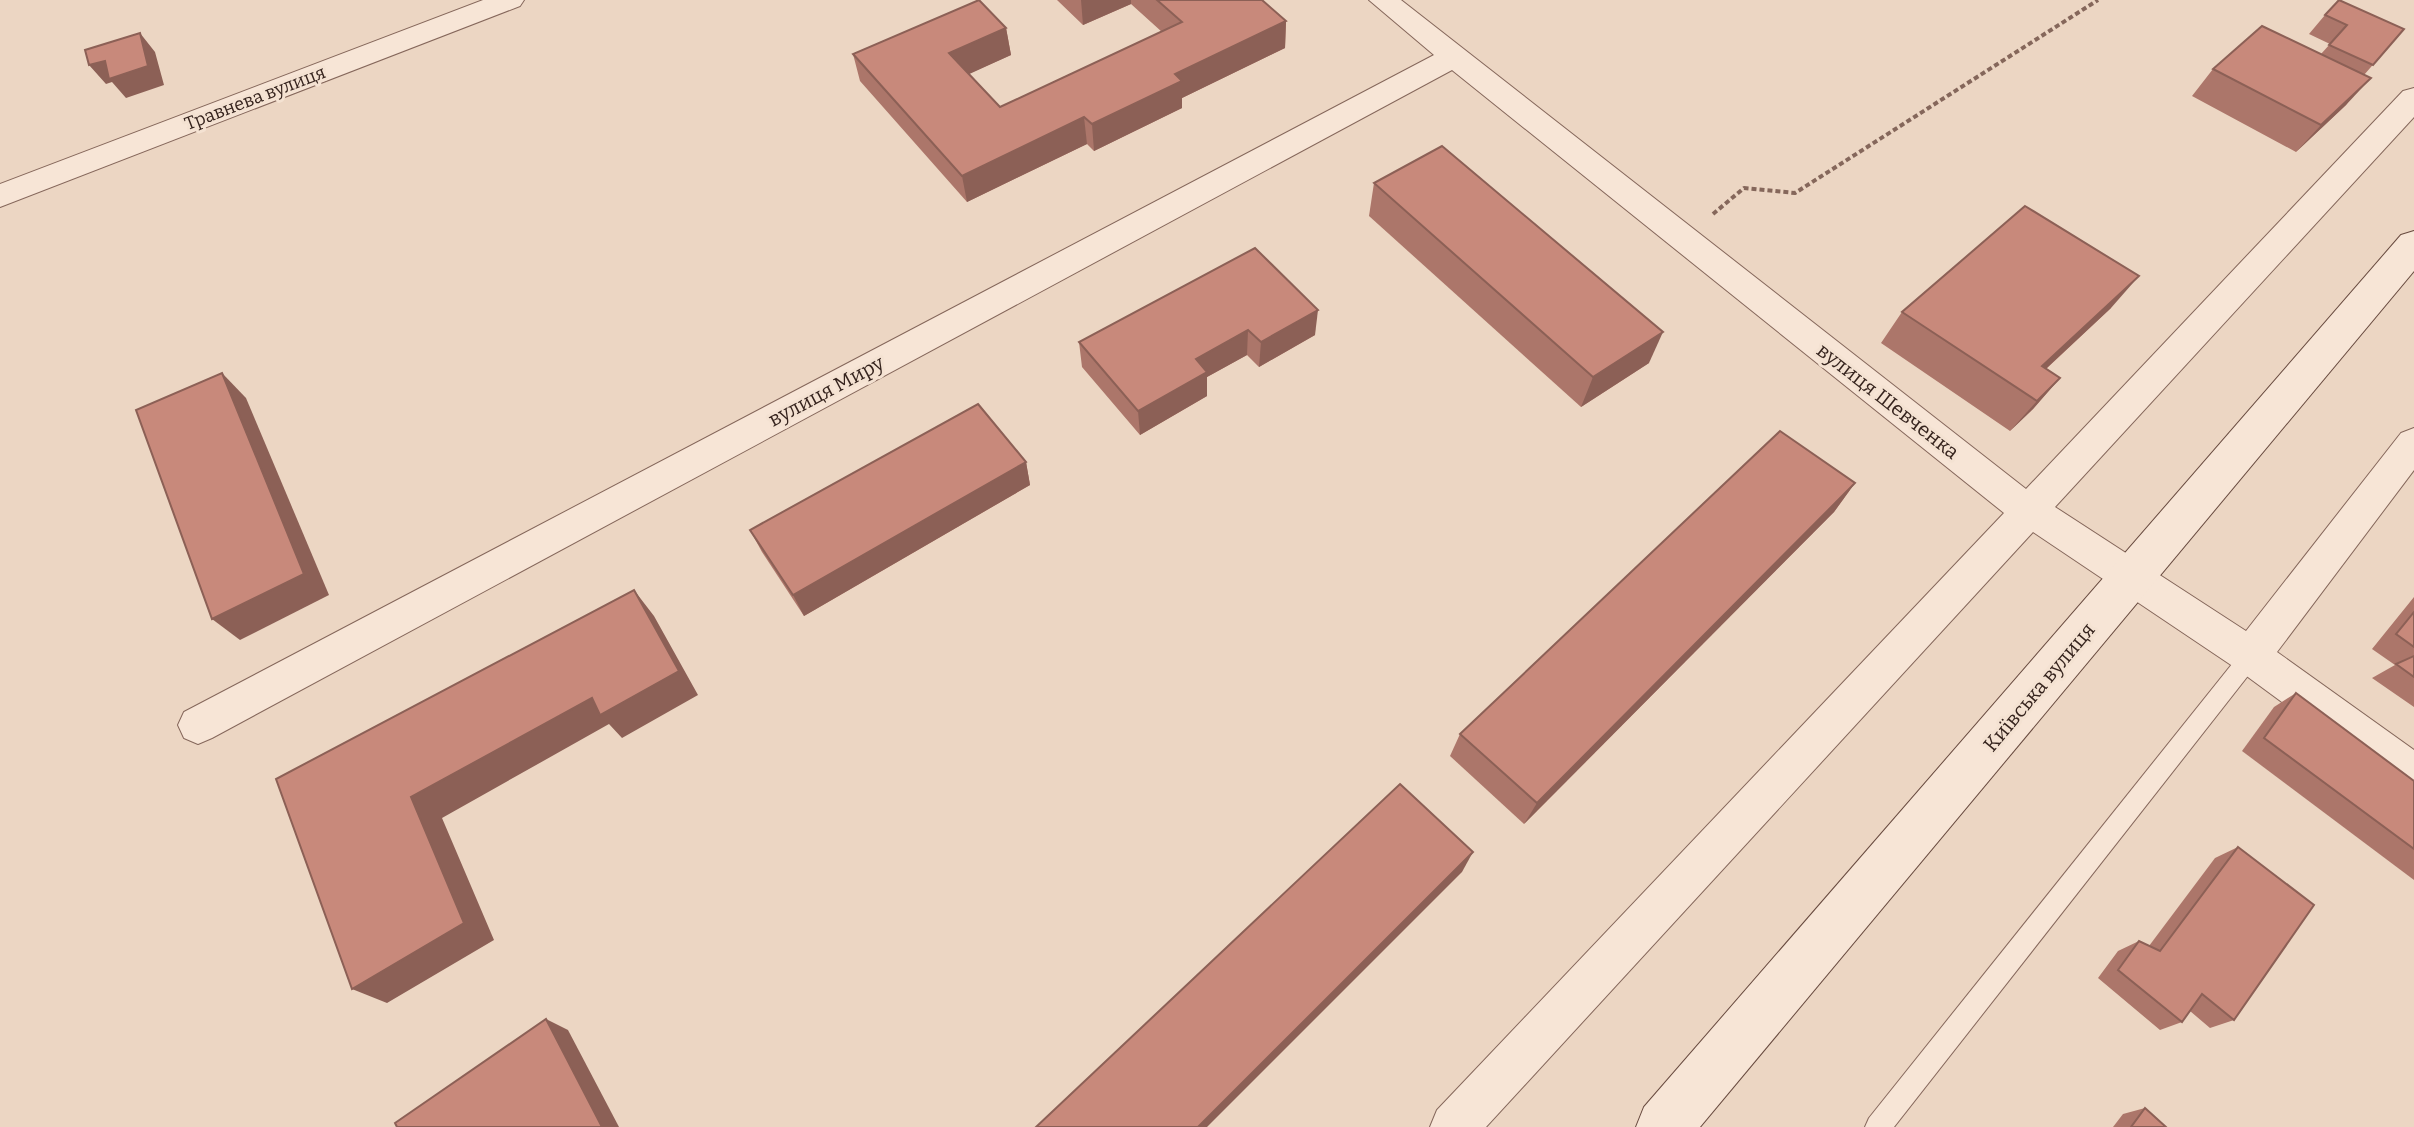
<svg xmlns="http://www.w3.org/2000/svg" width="2414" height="1127" font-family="Bitter,serif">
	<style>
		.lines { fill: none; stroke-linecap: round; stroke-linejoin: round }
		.lane-casing { stroke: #85675b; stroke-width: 2 }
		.street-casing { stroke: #85675b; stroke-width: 2 }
		.secondary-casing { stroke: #67493e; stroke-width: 2 }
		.path { stroke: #85675b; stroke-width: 4; stroke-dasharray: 5 3; stroke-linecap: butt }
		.lane { fill: #f7e5d6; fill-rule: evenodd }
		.street { fill: #f7e5d6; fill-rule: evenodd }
		.secondary { fill: #f7e5d6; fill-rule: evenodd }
		.wall { fill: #ac766a }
		.shaded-wall { fill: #8c6056 }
		.building { fill: #c8897b; stroke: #8c6056; stroke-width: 2 }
		.labels { text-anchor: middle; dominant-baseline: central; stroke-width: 6; stroke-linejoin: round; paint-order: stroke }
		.far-street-label { font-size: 18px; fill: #36241e; stroke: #f4e2d2 }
		.street-label { font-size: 20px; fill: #36241e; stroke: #f4e2d2 }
	</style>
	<rect width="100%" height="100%" fill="#ecd6c3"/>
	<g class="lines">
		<!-- lane casing -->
		<g class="lane-casing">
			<polygon id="lane" points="2251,647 2258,649 2261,656 2258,663 1894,1127 1865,1127 1869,1118 2244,649"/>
		</g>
		<!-- street casing -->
		<g class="street-casing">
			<g id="street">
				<polygon points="483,0 524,0 520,6 0,207 0,184"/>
				<polygon points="1369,0 1401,0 2026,489 2403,91 2414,88 2414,117 2055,507 2246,631 2401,433 2414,428 2414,470 2277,652 2414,750 2414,794 2399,788 2237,669 2033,532 1486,1127 1430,1127 1437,1110 2004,513 1452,70 212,738 198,744 184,738 178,725 184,712 1434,55"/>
			</g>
		</g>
		<!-- secondary casing -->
		<g class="secondary-casing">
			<polygon id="secondary" points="2414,231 2414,271 1700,1127 1636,1127 1644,1107 2401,235"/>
		</g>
		<!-- path -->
		<polyline class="path" points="1713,214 1744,188 1795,193 2098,0"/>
		<!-- lane -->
		<use href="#lane" class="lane"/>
		<!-- street -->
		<use href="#street" class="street"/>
		<!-- secondary -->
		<use href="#secondary" class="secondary"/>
	</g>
	<!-- wall -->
	<g class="wall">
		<polygon points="1057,0 1262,0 1286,21 1285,48 1182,98 1182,108 1094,151 1087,144 967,202 860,81 853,54 1006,28 1011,55 968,74 1000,107 1162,32 1131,4 1083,25"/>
		<polygon points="2325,15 2404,29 2364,75 2346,105 2296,152 2192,96 2213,69 2321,54 2330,44 2309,34"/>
		<polygon points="1374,183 1649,363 1581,407 1369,216"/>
		<polygon points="1255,248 1315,335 1259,367 1247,355 1207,377 1207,396 1140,435 1082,367 1079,342"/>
		<polygon points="2111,308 2046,369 2060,378 2033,409 2010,431 1881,343 1902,312"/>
		<polygon points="1026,462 1030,485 804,616 762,552 750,530"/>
		<polygon points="1855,483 1834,512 1524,824 1450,756 1460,734"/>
		<polygon points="2414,597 2414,707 2372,678 2395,665 2372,649"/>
		<polygon points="2296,693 2414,781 2414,880 2242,751 2274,707"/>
		<polygon points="2238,847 2234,1020 2210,1028 2190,1011 2182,1022 2160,1030 2098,978 2118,951 2139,941 2149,946 2215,858"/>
		<polygon points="2145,1108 2166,1127 2113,1127 2123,1114"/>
	</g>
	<!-- shaded-wall -->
	<g class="shaded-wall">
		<polygon points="1081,0 1131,0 1131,4 1083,25"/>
		<polygon points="1286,21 1285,48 1182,98 1182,108 1094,151 1092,124 1175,74"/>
		<polygon points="1006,28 1011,55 954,81 949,53"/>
		<polygon points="140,33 155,52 164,85 126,98 112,82 106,84 89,65 105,61"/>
		<polygon points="2371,78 2346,105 2296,152 2321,125"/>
		<polygon points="1084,117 1087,144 967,202 962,176"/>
		<polygon points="2139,276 2111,308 2022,391 2042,366"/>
		<polygon points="1318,310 1315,335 1259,367 1261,342"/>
		<polygon points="1248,330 1247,355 1207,377 1207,396 1140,435 1138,411 1196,359"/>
		<polygon points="1663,332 1649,363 1581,407 1593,377"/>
		<polygon points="222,373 246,398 329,595 240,640 212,619"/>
		<polygon points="2060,378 2033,409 2010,431 2037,401"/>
		<polygon points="1026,462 1030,485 804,616 793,595"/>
		<polygon points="1855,483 1834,512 1524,824 1537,803"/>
		<polygon points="634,590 654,616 698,695 622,738 609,724 442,818 494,940 387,1003 352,989 411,797"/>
		<polygon points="1473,852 1462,872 1207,1127 1198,1127"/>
		<polygon points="546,1019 568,1030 619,1127 602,1127"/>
	</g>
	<!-- building -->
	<g class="building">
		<polygon points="979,0 1006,28 949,53 1000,107 1182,22 1157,0 1262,0 1286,21 1175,74 1182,81 1092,124 1084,117 962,176 853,54"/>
		<polygon points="2339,0 2404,29 2373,65 2329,45 2347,25 2325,15"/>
		<polygon points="2262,26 2371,78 2321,125 2213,69"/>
		<polygon points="140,33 148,66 109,79 105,61 89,65 85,50"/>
		<polygon points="1442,146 1663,332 1593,377 1374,183"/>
		<polygon points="2025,206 2139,276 2042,366 2060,378 2037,401 1902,312"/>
		<polygon points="1255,248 1318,310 1261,342 1248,330 1196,359 1207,372 1138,411 1079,342"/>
		<polygon points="222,373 304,574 212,619 136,410"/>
		<polygon points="978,404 1026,462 793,595 750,530"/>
		<polygon points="1780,431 1855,483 1537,803 1460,734"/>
		<polygon points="634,590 679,671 600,715 592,698 411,797 464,923 352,989 276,779"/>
		<polygon points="2414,612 2414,647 2396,634"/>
		<polygon points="2414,656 2414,677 2396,664"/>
		<polygon points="2296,693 2414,781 2414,849 2264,738"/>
		<polygon points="1400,784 1473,852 1198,1127 1036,1127"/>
		<polygon points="2238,847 2314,905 2234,1020 2202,994 2182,1022 2118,970 2139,941 2160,951"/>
		<polygon points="546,1019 602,1127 397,1127 395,1123"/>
		<polygon points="2145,1108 2166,1127 2131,1127"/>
	</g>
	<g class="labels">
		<!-- far-street labels -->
		<g class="far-street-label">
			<text transform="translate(255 98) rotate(-21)">Травнева вулиця</text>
		</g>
		<!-- street labels -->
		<g class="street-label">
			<text transform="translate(826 391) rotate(-28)">вулиця Миру</text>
			<text transform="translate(1888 401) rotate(38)">вулиця Шевченка</text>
			<text transform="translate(2039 687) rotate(-50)">Київська вулиця</text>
		</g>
	</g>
</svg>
